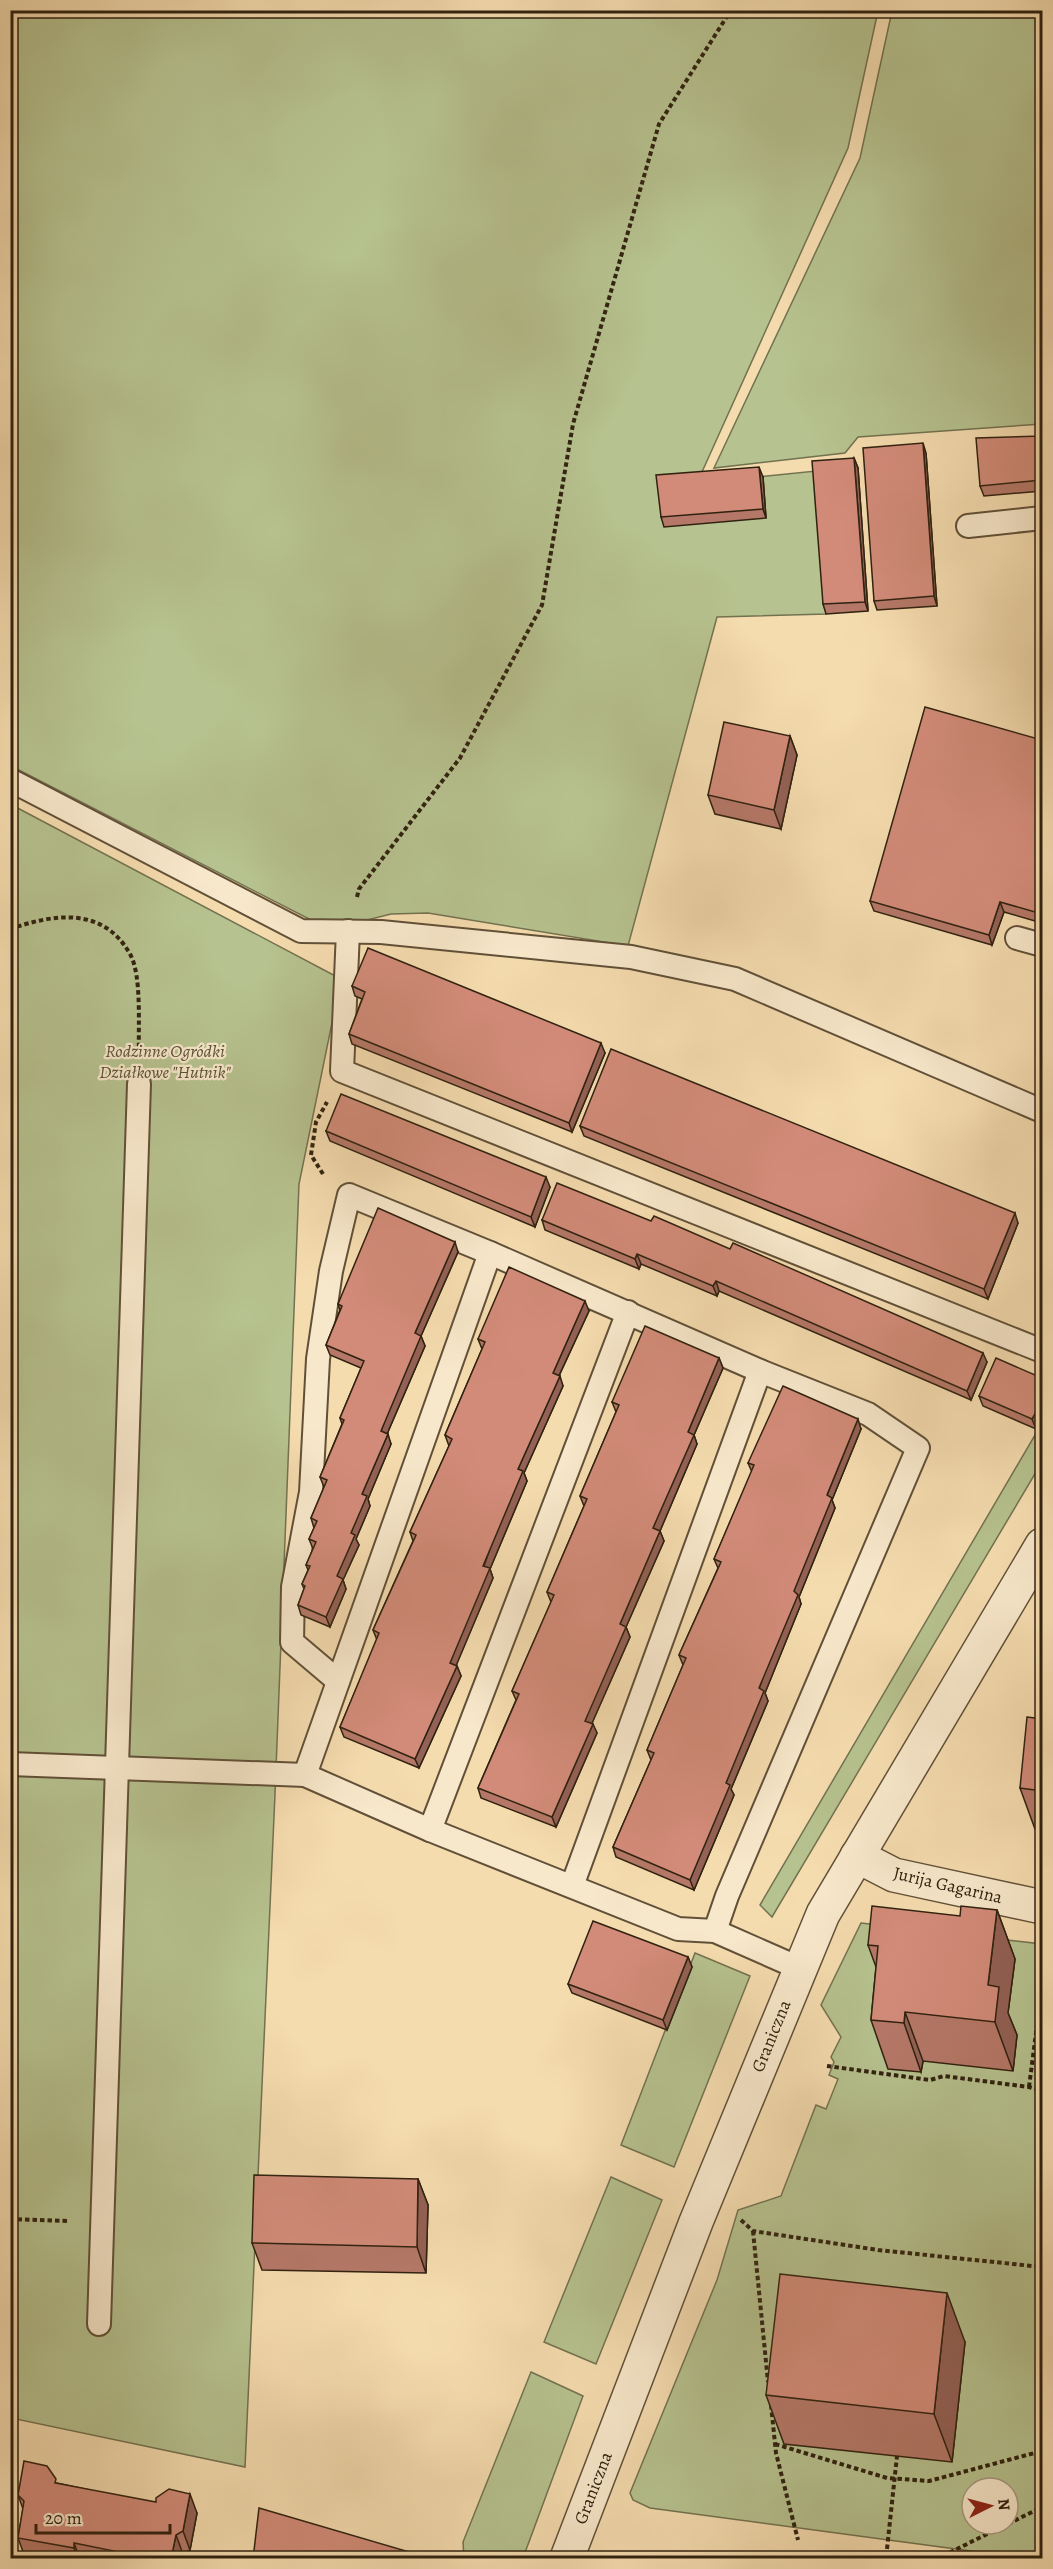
<svg xmlns="http://www.w3.org/2000/svg" width="1053" height="2569" font-family="Alegreya,serif">
	<style>
		.green { fill: #b6c28f; stroke: #737250; stroke-width: 1.5; fill-rule: evenodd }
		.lines { fill: none; stroke-linecap: round; stroke-linejoin: round }
		.service-casing { stroke: #615038; stroke-width: 26 }
		.minor-casing { stroke: #615038; stroke-width: 36 }
		.path { stroke: #302210; stroke-width: 4; stroke-dasharray: 4.5 3; stroke-linecap: butt }
		.service { stroke: #f8e8cb; stroke-width: 22 }
		.minor { stroke: #f8e8cb; stroke-width: 33 }
		.wall { fill: #b57868; stroke: #302210; stroke-width: 1.5 }
		.shaded-wall { fill: #936155; stroke: #302210; stroke-width: 1.5 }
		.building { fill: #d28b79; stroke: #302210; stroke-width: 1.5 }
		.labels { text-anchor: middle; dominant-baseline: central; stroke-width: 4.5; stroke-linejoin: round; paint-order: stroke }
		.park-label { font-size: 18px; font-style: italic; fill: #585236; stroke: #f8e8cb }
		.street-label { font-size: 18px; fill: #302210; stroke: #f8e8cb }
	</style>
	<rect width="100%" height="100%" fill="#f5dcaf"/>
	<filter id="stains"><feTurbulence type="fractalNoise" baseFrequency=".00333" numOctaves="4"/><feColorMatrix values="0 0 0 0 .2 0 0 0 0 .09 0 0 0 0 .02 0 0 0 .5 -.17"/></filter>
	<radialGradient id="worn" r=".72"><stop offset=".6" stop-color="#630" stop-opacity="0"/><stop offset="1" stop-color="#630" stop-opacity=".3"/></radialGradient>
	<!-- green -->
	<g class="green">
		<polygon points="10,11 878,11 848,148 697,483 816,471 826,614 717,617 628,946 428,913 391,914 359,922 313,921 11,766"/>
		<polygon points="892,11 1042,11 1042,424 858,437 845,453 714,468 860,158"/>
		<polygon points="10,804 341,979 299,1184 275,1794 245,2467 11,2418"/>
		<polygon points="1042,1423 1042,1462 772,1917 760,1905"/>
		<path d="M861 1923 1042 1944V2558H1009L1008 2556 650 2508 633 2500 630 2493 717 2280 738 2210 781 2196 816 2105 826 2109 838 2079 829 2075 834 2062 831 2057 841 2037 821 2005ZM972 2488H1008V2524H972Z"/>
		<polygon points="695,1953 750,1976 674,2167 621,2145"/>
		<polygon points="611,2177 662,2200 596,2364 544,2342"/>
		<polygon points="531,2372 583,2396 523,2558 464,2558 463,2542"/>
	</g>
	<g class="lines">
		<!-- service casing -->
		<g class="service-casing">
			<g id="service">
				<polyline points="968,526 1042,518"/>
				<polyline points="10,780 301,931 381,932 631,957 735,979 1042,1111"/>
				<polyline points="348,931 342,1071 1042,1351"/>
				<polyline points="1017,938 1042,945"/>
				<polyline points="490,1253 305,1775 430,1830 678,1929 715,1931 799,1968"/>
				<polyline points="338,1681 292,1642 293,1587 311,1492 318,1359 331,1271 349,1195 490,1253 760,1371 868,1414 918,1448 727,1896 715,1931"/>
				<polyline points="10,1764 305,1775"/>
				<polyline points="430,1830 628,1312"/>
				<polyline points="572,1886 760,1371"/>
				<polyline points="99,2324 139,1084"/>
			</g>
		</g>
		<!-- minor casing -->
		<g class="minor-casing">
			<g id="minor">
				<polyline points="857,1856 894,1875 1042,1907"/>
				<polyline points="567,2558 696,2222 823,1914 1042,1545"/>
			</g>
		</g>
		<!-- path -->
		<g class="path">
			<polyline points="357,897 359,889 460,758 542,605 573,424 659,124 731,10"/>
			<path d="M10 929C54 914 103 906 130 954 142 975 138 1026 139 1051"/>
			<polyline points="323,1174 311,1155 316,1122 327,1102"/>
			<polyline points="827,2066 930,2080 944,2076 1029,2087 1042,2091"/>
			<polyline points="1029,2087 1042,1987"/>
			<polyline points="10,2219 67,2221"/>
			<polyline points="741,2220 753,2231 878,2250 1042,2267"/>
			<polyline points="753,2231 768,2382"/>
			<polyline points="771,2405 776,2453 798,2540"/>
			<polyline points="775,2444 887,2478 929,2481 1042,2451"/>
			<polyline points="1008,2524 1042,2507"/>
			<polyline points="887,2549 897,2456"/>
			<polyline points="943,2556 1007,2524"/>
		</g>
		<!-- service -->
		<use href="#service" class="service"/>
		<!-- minor -->
		<use href="#minor" class="minor"/>
	</g>
	<!-- wall -->
	<g class="wall">
		<polygon points="1042,436 1042,491 984,496 980,486"/>
		<polygon points="926,453 937,606 877,610 874,601"/>
		<polygon points="854,458 858,468 868,611 826,614 823,604"/>
		<polygon points="763,477 766,518 664,527 661,517"/>
		<polygon points="790,736 797,755 781,829 715,814 708,795"/>
		<polygon points="1042,740 1042,923 1004,912 992,945 874,911 870,901"/>
		<polygon points="352,986 605,1053 572,1132 352,1044 349,1034 362,999 355,996"/>
		<polygon points="580,1126 1018,1223 988,1299 584,1136"/>
		<polygon points="326,1131 550,1187 535,1227 330,1141"/>
		<polygon points="542,1220 987,1362 971,1400 719,1291 717,1296 641,1264 639,1269 545,1230"/>
		<polygon points="458,1252 421,1336 425,1346 387,1434 391,1444 368,1499 370,1506 356,1539 359,1545 343,1580 346,1589 330,1627 301,1615 298,1605 304,1589 302,1584 308,1570 306,1565 313,1549 309,1539 314,1528 311,1518 324,1487 320,1477 342,1424 340,1418 361,1368 330,1355 326,1345 340,1310 338,1304"/>
		<polygon points="589,1311 559,1376 563,1386 524,1473 527,1481 490,1569 493,1578 456,1665 457,1666 461,1676 419,1768 344,1737 340,1727 377,1640 373,1630 413,1541 410,1532 449,1446 445,1435 482,1349 478,1339"/>
		<polygon points="719,1358 723,1368 694,1435 697,1444 660,1531 664,1541 626,1627 630,1637 592,1723 597,1733 556,1827 481,1798 478,1788 516,1700 512,1691 551,1602 547,1592 584,1506 580,1496 616,1412 612,1402"/>
		<polygon points="1042,1378 1036,1429 983,1406 979,1396"/>
		<polygon points="861,1429 832,1500 835,1508 799,1597 801,1604 765,1693 768,1701 731,1789 734,1795 694,1890 616,1857 613,1847 651,1760 647,1750 683,1665 679,1655 718,1568 714,1559 752,1472 748,1463"/>
		<polygon points="1042,1719 1042,1830 1035,1829 1020,1788"/>
		<polygon points="997,1910 1015,1959 1008,2013 1017,2035 1013,2071 923,2061 921,2072 888,2069 871,2020 876,1967 868,1945 960,1916"/>
		<polygon points="688,1957 692,1967 667,2030 572,1993 568,1984"/>
		<polygon points="418,2179 428,2205 426,2273 262,2270 252,2243"/>
		<polygon points="965,2342 952,2462 784,2444 766,2395"/>
		<polygon points="57,2483 197,2513 190,2550 183,2554 182,2559 33,2559 25,2557 18,2538 23,2509 18,2495"/>
	</g>
	<!-- shaded-wall -->
	<g class="shaded-wall">
		<polygon points="923,443 926,453 937,606 934,596"/>
		<polygon points="854,458 858,468 868,611 865,602"/>
		<polygon points="759,467 763,477 766,518 763,509"/>
		<polygon points="790,736 797,755 781,829 774,810"/>
		<polygon points="1000,902 1004,912 992,945 989,935"/>
		<polygon points="601,1043 605,1053 572,1132 569,1123"/>
		<polygon points="546,1177 550,1187 535,1227 531,1217"/>
		<polygon points="1015,1213 1018,1223 988,1299 984,1289"/>
		<polygon points="455,1242 458,1252 421,1336 425,1346 384,1441 381,1431 415,1333"/>
		<polygon points="637,1254 641,1264 639,1269 635,1259"/>
		<polygon points="716,1281 719,1291 717,1296 713,1286"/>
		<polygon points="585,1301 589,1311 556,1382 553,1373"/>
		<polygon points="983,1353 987,1362 971,1400 967,1391"/>
		<polygon points="719,1358 723,1368 694,1435 697,1444 657,1538 653,1528 688,1432"/>
		<polygon points="560,1376 563,1386 524,1473 527,1481 490,1569 493,1578 453,1673 450,1663 518,1469"/>
		<polygon points="1042,1401 1042,1417 1036,1429 1032,1419"/>
		<polygon points="858,1419 861,1429 832,1500 835,1508 799,1597 801,1604 765,1693 768,1701 731,1789 734,1795 694,1890 690,1880 726,1783 827,1495"/>
		<polygon points="388,1434 391,1444 368,1499 370,1506 356,1539 359,1545 343,1580 346,1589 330,1627 326,1617 337,1576 351,1533 362,1494"/>
		<polygon points="660,1531 664,1541 626,1627 630,1637 589,1730 585,1721 620,1624"/>
		<polygon points="457,1666 461,1676 419,1768 415,1759"/>
		<polygon points="593,1724 597,1733 556,1827 552,1817"/>
		<polygon points="997,1910 1015,1959 1008,2013 1017,2035 1013,2071 995,2022 988,1985"/>
		<polygon points="688,1957 692,1967 667,2030 663,2020"/>
		<polygon points="905,2012 923,2061 921,2072 904,2023"/>
		<polygon points="418,2179 428,2205 426,2273 417,2247"/>
		<polygon points="947,2293 965,2342 952,2462 934,2414"/>
		<polygon points="190,2494 197,2513 190,2550 183,2531"/>
		<polygon points="176,2535 183,2554 182,2559 171,2559"/>
		<polygon points="74,2543 80,2559 78,2559 74,2548"/>
	</g>
	<!-- building -->
	<g class="building">
		<polygon points="1042,436 1042,480 980,486 976,438"/>
		<polygon points="923,443 934,596 874,601 863,448"/>
		<polygon points="854,458 865,602 823,604 812,461"/>
		<polygon points="759,467 763,509 661,517 656,475"/>
		<polygon points="925,707 1042,740 1042,914 1000,902 989,935 870,901"/>
		<polygon points="724,722 790,736 774,810 708,795"/>
		<polygon points="368,948 601,1043 569,1123 349,1034 365,992 352,986"/>
		<polygon points="611,1049 1015,1213 984,1289 580,1126"/>
		<polygon points="341,1094 546,1177 531,1217 326,1131"/>
		<polygon points="557,1183 651,1221 654,1216 730,1249 733,1243 983,1353 967,1391 716,1281 713,1286 637,1254 635,1259 542,1220"/>
		<polygon points="378,1208 455,1242 415,1333 421,1336 381,1431 388,1434 362,1494 367,1496 351,1533 355,1535 337,1576 343,1579 326,1617 298,1605 305,1586 302,1584 310,1566 306,1565 316,1542 309,1539 317,1521 311,1518 327,1480 320,1477 344,1420 340,1418 364,1361 326,1345 342,1306 338,1304"/>
		<polygon points="509,1267 585,1301 553,1373 560,1376 518,1469 523,1471 483,1566 490,1568 450,1663 457,1666 415,1759 340,1727 379,1633 373,1630 416,1535 410,1532 452,1439 445,1435 485,1342 478,1339"/>
		<polygon points="645,1326 719,1358 688,1432 694,1435 653,1528 660,1531 620,1624 626,1627 585,1721 593,1724 552,1817 478,1788 519,1694 512,1691 554,1595 547,1592 587,1499 580,1496 619,1405 612,1402"/>
		<polygon points="996,1358 1042,1378 1042,1401 1032,1419 979,1396"/>
		<polygon points="783,1386 858,1419 827,1495 832,1498 794,1591 798,1595 759,1688 764,1691 726,1783 730,1785 690,1880 613,1847 654,1753 647,1750 686,1658 679,1655 721,1562 714,1559 754,1465 748,1463"/>
		<polygon points="1027,1717 1042,1719 1042,1791 1020,1788"/>
		<polygon points="872,1906 960,1916 961,1906 997,1910 988,1985 999,1987 995,2022 905,2012 904,2023 871,2020 878,1946 868,1945"/>
		<polygon points="593,1921 688,1957 663,2020 568,1984"/>
		<polygon points="254,2175 418,2179 417,2247 252,2243"/>
		<polygon points="780,2274 947,2293 934,2414 766,2395"/>
		<polygon points="24,2461 47,2466 56,2479 55,2483 156,2502 156,2498 169,2489 190,2494 183,2531 176,2535 171,2559 125,2559 114,2556 114,2551 74,2543 74,2548 18,2538 24,2501 18,2495"/>
		<polygon points="259,2508 433,2559 253,2559"/>
	</g>
	<g class="labels">
		<!-- park labels -->
		<g class="park-label">
			<text x="165" y="1051">Rodzinne Ogródki<tspan x="165" dy="21">Działkowe "Hutnik"</tspan></text>
		</g>
		<!-- street labels -->
		<g class="street-label">
			<text transform="translate(948 1885) rotate(13)">Jurija Gagarina</text>
			<text transform="translate(771 2036) rotate(-68)">Graniczna</text>
			<text transform="translate(593 2488) rotate(-69)">Graniczna</text>
		</g>
	</g>
	<!-- margin -->
	<rect width="1053" height="2569" fill="none" stroke="#f5dcaf" stroke-width="36"/>
	<rect x="12" y="12" width="1029" height="2545" fill="none" stroke="#302210" stroke-width="3"/>
	<rect x="18" y="18" width="1017" height="2533" fill="none" stroke="#302210" stroke-width="1.5"/>
	<!-- north arrow -->
	<g transform="translate(990 2506) rotate(84)"><circle r="28" fill="#f8e8cb" stroke="#a89980" stroke-width="1.5"/>
	<path d="M0-4.5L10 22L0 15L-10 22Z" fill="#8f2418"/>
	<text y="-9" font-size="16" font-weight="bold" text-anchor="middle" fill="#302210">N</text>
	</g>
	<!-- scale -->
	<path d="M36 2524v9h134v-9" fill="none" stroke="#302210" stroke-width="3"/>
	<text x="45" y="2524" font-size="18" fill="#302210" stroke="#f8e8cb" stroke-width="4.5" paint-order="stroke">20 m</text>
	<rect width="100%" height="100%" filter="url(#stains)"/>
	<rect width="100%" height="100%" fill="url(#worn)"/>
</svg>
